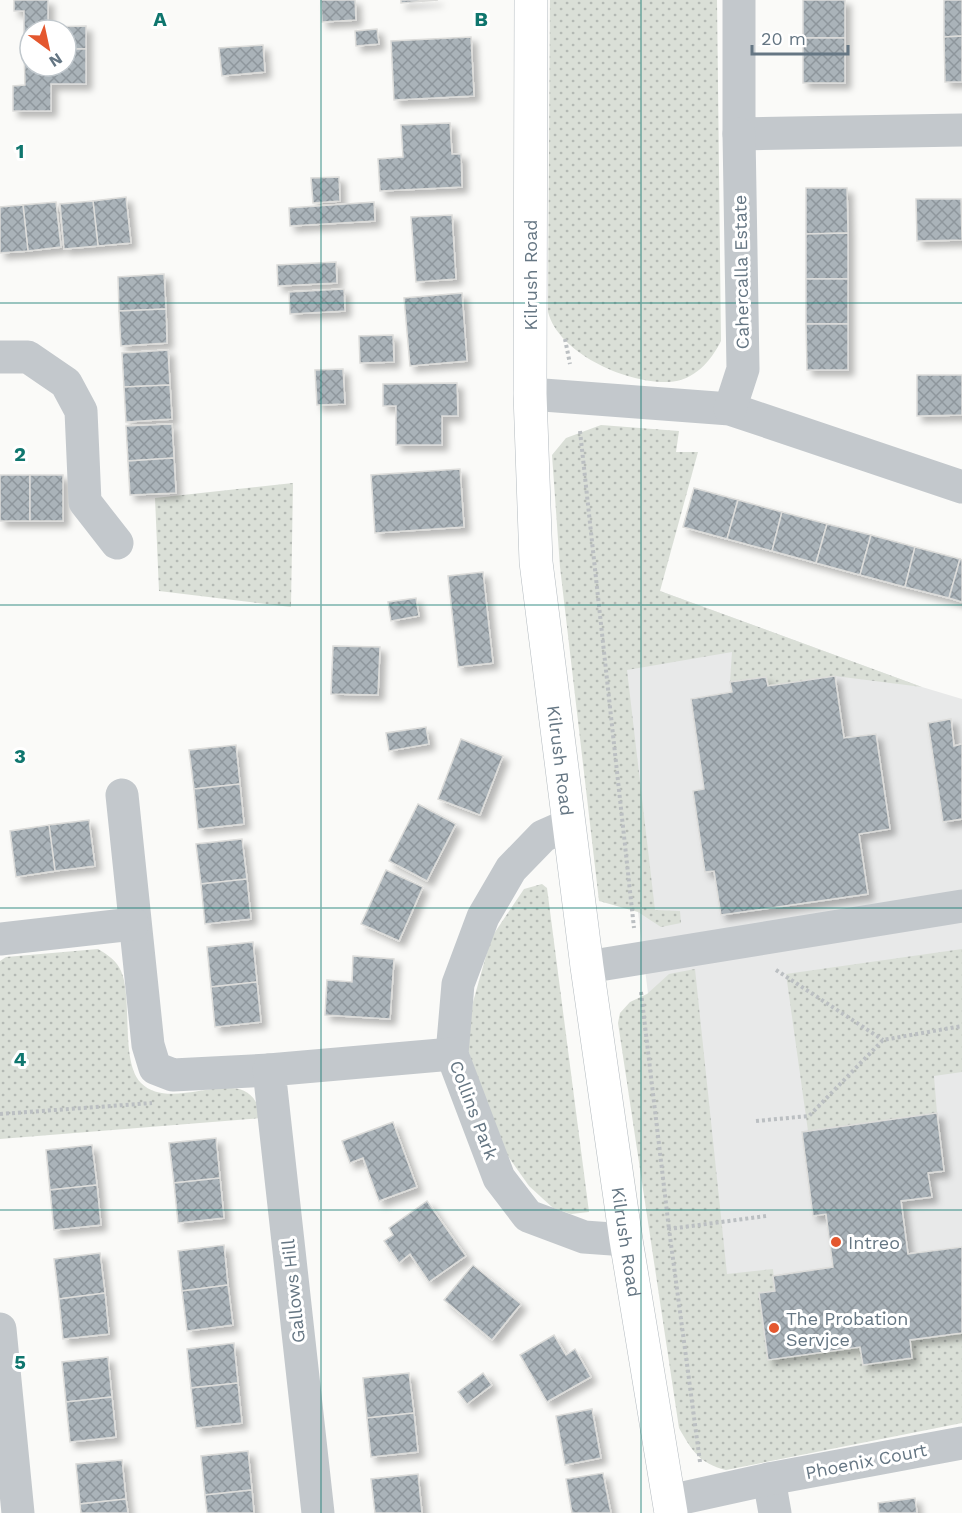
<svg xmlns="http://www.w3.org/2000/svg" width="962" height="1513" font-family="'Work Sans',sans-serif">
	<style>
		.built { fill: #e8e9e9 }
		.grass { fill: url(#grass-dots) }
		.building { fill: url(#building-cross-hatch); stroke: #dcdcda; stroke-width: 1.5; filter: url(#shadow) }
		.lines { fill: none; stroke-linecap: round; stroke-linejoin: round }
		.secondary-casing { stroke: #b3babf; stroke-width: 34 }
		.path { stroke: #bbbfc2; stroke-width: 4; stroke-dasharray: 3 3; stroke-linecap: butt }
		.minor { stroke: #c3c8cc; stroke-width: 33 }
		.secondary { stroke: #fff; stroke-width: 33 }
		.grid { fill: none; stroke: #0f766e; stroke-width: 1.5; stroke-opacity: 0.55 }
		.poi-dot { fill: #e4572e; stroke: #fff; stroke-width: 2 }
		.labels { text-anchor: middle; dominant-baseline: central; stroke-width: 6; stroke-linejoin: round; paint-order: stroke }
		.street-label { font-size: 18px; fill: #657683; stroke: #fff }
		.poi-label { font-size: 18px; fill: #657683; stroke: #fff; text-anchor: start }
		.grid-label { font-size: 20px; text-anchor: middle; font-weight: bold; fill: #0f766e; stroke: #fff; stroke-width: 6; stroke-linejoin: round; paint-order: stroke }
	</style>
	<defs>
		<pattern id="grass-dots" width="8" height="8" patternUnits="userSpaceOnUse" patternTransform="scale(1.5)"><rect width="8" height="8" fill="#dadfd7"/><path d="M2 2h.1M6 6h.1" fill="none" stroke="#b4b9b4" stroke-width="1.8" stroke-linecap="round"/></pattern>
		<pattern id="building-cross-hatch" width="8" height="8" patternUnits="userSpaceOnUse" patternTransform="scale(1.5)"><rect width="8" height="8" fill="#aab3b9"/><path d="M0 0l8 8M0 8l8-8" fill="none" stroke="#8e969c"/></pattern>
		<filter id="shadow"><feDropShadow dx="5.5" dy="5.5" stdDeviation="3" flood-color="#0004"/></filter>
	</defs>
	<rect width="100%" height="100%" fill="#fafaf8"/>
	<!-- built -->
	<polygon class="built" points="610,568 660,591 922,687 962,699 962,1385 701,1426 638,912"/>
	<!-- grass -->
	<g class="grass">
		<path d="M550 0H717L721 341C711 361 694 381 669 382 628 384 559 354 548 312Z"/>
		<polygon points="601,425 679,431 676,452 698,452 660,591 922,687 835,676 768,686 766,677 730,682 732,652 627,670 655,910 680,911 681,923 661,927 638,912 599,901 560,567 552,455 566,438"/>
		<polygon points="293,483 291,607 159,591 155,498"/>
		<polygon points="542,884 547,888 589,1212 571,1214 553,1208 529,1186 505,1152 478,1087 467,1045 473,1002 491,938 524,889"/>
		<path d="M98 949C108 955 117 961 121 971 133 997 120 1062 141 1083 175 1117 251 1054 261 1118L0 1139V961L6 957Z"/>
		<polygon points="962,949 962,1072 934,1076 937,1113 808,1131 786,974"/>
		<path d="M695 969 727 1274 773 1269 775 1291 760 1293 860 1347 863 1365 912 1358 910 1340 962 1333V1423L726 1470C699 1463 692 1451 679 1428L618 1023 620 1013 630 1002 647 994 669 974Z"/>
	</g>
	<!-- building -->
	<g class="building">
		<polygon points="14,0 48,0 48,27 86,26 86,49 66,49 66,30 30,30 30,49 24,49 24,11 14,11"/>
		<polygon points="321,0 355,0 356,20 322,22"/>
		<polygon points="401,0 438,0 401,3"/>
		<rect x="803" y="0" width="42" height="38"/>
		<polygon points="944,0 962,0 962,36 944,37"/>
		<polygon points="377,29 379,44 356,46 355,31"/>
		<polygon points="962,36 962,82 945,82 944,37"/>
		<polygon points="471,37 474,96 394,100 391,41"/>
		<rect x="803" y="38" width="42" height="45"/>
		<polygon points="263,45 265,72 222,76 219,48"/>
		<polygon points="24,49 30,49 30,66 66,66 66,49 86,49 86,84 51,84 51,111 13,111 13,86 25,85"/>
		<polygon points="450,123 452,154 461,154 462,187 380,191 378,159 403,157 401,125"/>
		<polygon points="339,177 340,201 313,203 311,178"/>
		<polygon points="806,188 847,188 848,233 806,234"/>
		<polygon points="126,197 131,243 98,246 93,201"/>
		<polygon points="916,199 961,199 962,240 917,241"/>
		<polygon points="93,201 98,246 64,249 60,204"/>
		<polygon points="56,202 61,247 28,251 23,205"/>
		<polygon points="374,202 375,221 290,226 289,208"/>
		<polygon points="23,205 28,251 0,253 0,207"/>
		<polygon points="452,215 456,279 416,282 411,217"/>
		<polygon points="848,233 848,279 806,279 806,234"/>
		<polygon points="336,262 337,283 278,286 277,265"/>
		<polygon points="164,274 166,309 119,311 118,277"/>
		<rect x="806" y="279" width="42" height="45"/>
		<polygon points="344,289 345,311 290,314 289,292"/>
		<polygon points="462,293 467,361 410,366 404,298"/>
		<polygon points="166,309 167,343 121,346 119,311"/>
		<polygon points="806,324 848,324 848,370 807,370"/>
		<polygon points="393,335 394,362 360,363 359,336"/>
		<polygon points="168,350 170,385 124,387 122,353"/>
		<polygon points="343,369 345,404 317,405 315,370"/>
		<polygon points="917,375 962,375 962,415 917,416"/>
		<polygon points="457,383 458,416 442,416 442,445 396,445 396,406 383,406 383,384"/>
		<polygon points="170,385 172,419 126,422 124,387"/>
		<polygon points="172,424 174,458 128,461 126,426"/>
		<polygon points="174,458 176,493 130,495 128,461"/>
		<polygon points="460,469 464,527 375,533 371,475"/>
		<rect x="0" y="475" width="30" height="46"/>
		<rect x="30" y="475" width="33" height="46"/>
		<polygon points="694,488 738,500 727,539 683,527"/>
		<polygon points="738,500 782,512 772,551 727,539"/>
		<polygon points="782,512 827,524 816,563 772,551"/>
		<polygon points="827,524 871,535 860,575 816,563"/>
		<polygon points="871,535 915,547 905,587 860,575"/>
		<polygon points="915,547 960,559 949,598 905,587"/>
		<polygon points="960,559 962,560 962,602 949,598"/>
		<polygon points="483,572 493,663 458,667 448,576"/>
		<polygon points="416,598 419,616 391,621 388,602"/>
		<polygon points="333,646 380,647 378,695 331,694"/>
		<polygon points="835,676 844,738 876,734 890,829 859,834 868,894 721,915 714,871 705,872 693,791 704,789 691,699 732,692 730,682 766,677 768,686"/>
		<polygon points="951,719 954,746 962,744 962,819 943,822 928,723"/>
		<polygon points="426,727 429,744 389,751 386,733"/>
		<polygon points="461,739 503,756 480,815 438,799"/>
		<polygon points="236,745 240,784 194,789 189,750"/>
		<polygon points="240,784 244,824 198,829 194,789"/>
		<polygon points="418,804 456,824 427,881 389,861"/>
		<polygon points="89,820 95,866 55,871 49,825"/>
		<polygon points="49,825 55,871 16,877 10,831"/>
		<polygon points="242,839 247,879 201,884 196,844"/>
		<polygon points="386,870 423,887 399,941 361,924"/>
		<polygon points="247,879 251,919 205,924 201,884"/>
		<polygon points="253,942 257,982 211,987 207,947"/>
		<polygon points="353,956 394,959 390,1019 325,1015 327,980 352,982"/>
		<polygon points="257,982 261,1022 215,1027 211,987"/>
		<polygon points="937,1113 944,1171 928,1173 932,1197 901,1201 908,1254 962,1247 962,1333 910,1340 912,1358 863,1365 860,1347 768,1360 759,1293 775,1291 773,1276 833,1267 826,1214 813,1216 802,1132"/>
		<polygon points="393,1122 417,1187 379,1201 363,1158 350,1163 342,1141"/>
		<polygon points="216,1138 220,1178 174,1183 169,1143"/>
		<polygon points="92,1145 97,1185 50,1190 46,1150"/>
		<polygon points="220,1178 224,1218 178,1223 174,1183"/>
		<polygon points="97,1185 101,1225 54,1230 50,1190"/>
		<polygon points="427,1201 466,1256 429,1282 410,1254 399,1263 384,1241 393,1235 389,1228"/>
		<polygon points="224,1245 228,1285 182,1291 178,1251"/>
		<polygon points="100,1253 105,1293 59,1299 54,1259"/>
		<polygon points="473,1265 521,1304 492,1340 444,1300"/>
		<polygon points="228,1285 233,1325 187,1331 182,1291"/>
		<polygon points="105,1293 109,1334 63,1339 59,1299"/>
		<polygon points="554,1335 566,1355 575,1349 591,1377 547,1402 520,1355"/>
		<polygon points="234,1343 238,1383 191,1388 187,1349"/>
		<polygon points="108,1357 112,1397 66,1402 62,1362"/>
		<polygon points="409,1373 414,1413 367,1418 363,1378"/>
		<polygon points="483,1373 492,1385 467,1404 458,1392"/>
		<polygon points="238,1383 242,1423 196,1428 191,1388"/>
		<polygon points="112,1397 116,1437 70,1442 66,1402"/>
		<polygon points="592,1409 601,1458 565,1465 556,1416"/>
		<polygon points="414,1413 418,1452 371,1457 367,1418"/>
		<polygon points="248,1451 252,1490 205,1495 201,1456"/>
		<polygon points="122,1460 126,1499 80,1504 76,1464"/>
		<polygon points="603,1473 611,1513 572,1513 566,1479"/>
		<polygon points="418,1474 422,1513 375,1513 371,1479"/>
		<polygon points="252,1490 254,1513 207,1513 205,1495"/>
		<polygon points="915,1498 917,1513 879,1513 878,1503"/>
		<polygon points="126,1499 128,1513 81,1513 80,1504"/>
	</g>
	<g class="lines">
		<!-- secondary casing -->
		<g class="secondary-casing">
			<g id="secondary">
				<path id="s1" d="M531 0 530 394 536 562 587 967 626 1240 671 1513"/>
			</g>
		</g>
		<!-- path -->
		<g class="path">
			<polyline points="565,339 570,364"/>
			<polyline points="580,431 634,928"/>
			<polyline points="776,970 883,1040"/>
			<polyline points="641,992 669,1229"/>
			<polyline points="0,1114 152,1103"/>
			<polyline points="756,1121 809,1116 883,1040 962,1026"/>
			<polyline points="700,1462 669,1229 766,1216"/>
		</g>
		<!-- minor -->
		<g class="minor">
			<polyline points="739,0 739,134 962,130"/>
			<polyline points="0,357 28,357 66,383 81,411 85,502 117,543"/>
			<polyline points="530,394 730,409 962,487"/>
			<polyline points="730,409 743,369 739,134"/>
			<polyline points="122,795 148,1045 155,1068 173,1075 269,1070"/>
			<polyline points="568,825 543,836 511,869 483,917 458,984 452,1054 499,1178 528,1216 584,1237 626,1240"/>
			<polyline points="0,939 133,924"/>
			<polyline points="587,967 962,906"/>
			<polyline points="0,1329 18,1513"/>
			<polyline points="769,1479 775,1513"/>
			<polyline points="669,1501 769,1479 962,1443"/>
			<polyline points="318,1513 269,1070 452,1054"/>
		</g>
		<!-- secondary -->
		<use href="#secondary" class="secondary"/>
	</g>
	<!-- grid -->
	<path class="grid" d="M321 0V1513M641 0V1513M0 303H962M0 605H962M0 908H962M0 1210H962"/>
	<!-- markers -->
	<g class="poi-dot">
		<circle cx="836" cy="1242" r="6"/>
		<circle cx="774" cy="1328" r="6"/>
	</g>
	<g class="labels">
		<!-- street labels -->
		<g class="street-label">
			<text transform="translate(741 272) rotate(-91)">Cahercalla Estate</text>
			<text transform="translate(530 275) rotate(-90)">Kilrush Road</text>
			<text stroke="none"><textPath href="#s1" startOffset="762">Kilrush Road</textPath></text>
			<text transform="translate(474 1110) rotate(69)">Collins Park</text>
			<text stroke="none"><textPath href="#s1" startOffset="1248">Kilrush Road</textPath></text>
			<text transform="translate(293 1291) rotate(-96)">Gallows Hill</text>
			<text transform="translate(866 1461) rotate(-11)">Phoenix Court</text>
		</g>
		<!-- poi labels -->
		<g class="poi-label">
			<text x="848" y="1242">Intreo</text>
			<text x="786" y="1318">The Probation<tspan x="786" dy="21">Servjce</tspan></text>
		</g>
	</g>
	<g class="grid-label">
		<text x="160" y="26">A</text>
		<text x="481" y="26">B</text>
		<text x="20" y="158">1</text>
		<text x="20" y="461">2</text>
		<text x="20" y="763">3</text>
		<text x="20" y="1066">4</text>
		<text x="20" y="1369">5</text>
	</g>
	<!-- north arrow -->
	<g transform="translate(48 48) rotate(147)"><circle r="28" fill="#ffffff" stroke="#c1c8cd" stroke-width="1.5"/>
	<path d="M0-4.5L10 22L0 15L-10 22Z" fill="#e4572e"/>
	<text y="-9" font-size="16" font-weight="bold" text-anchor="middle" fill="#657683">N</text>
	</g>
	<!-- scale -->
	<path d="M752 45v9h96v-9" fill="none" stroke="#657683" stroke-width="3"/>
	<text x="761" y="45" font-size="18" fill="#657683" stroke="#ffffff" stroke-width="4.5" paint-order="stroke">20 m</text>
</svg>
